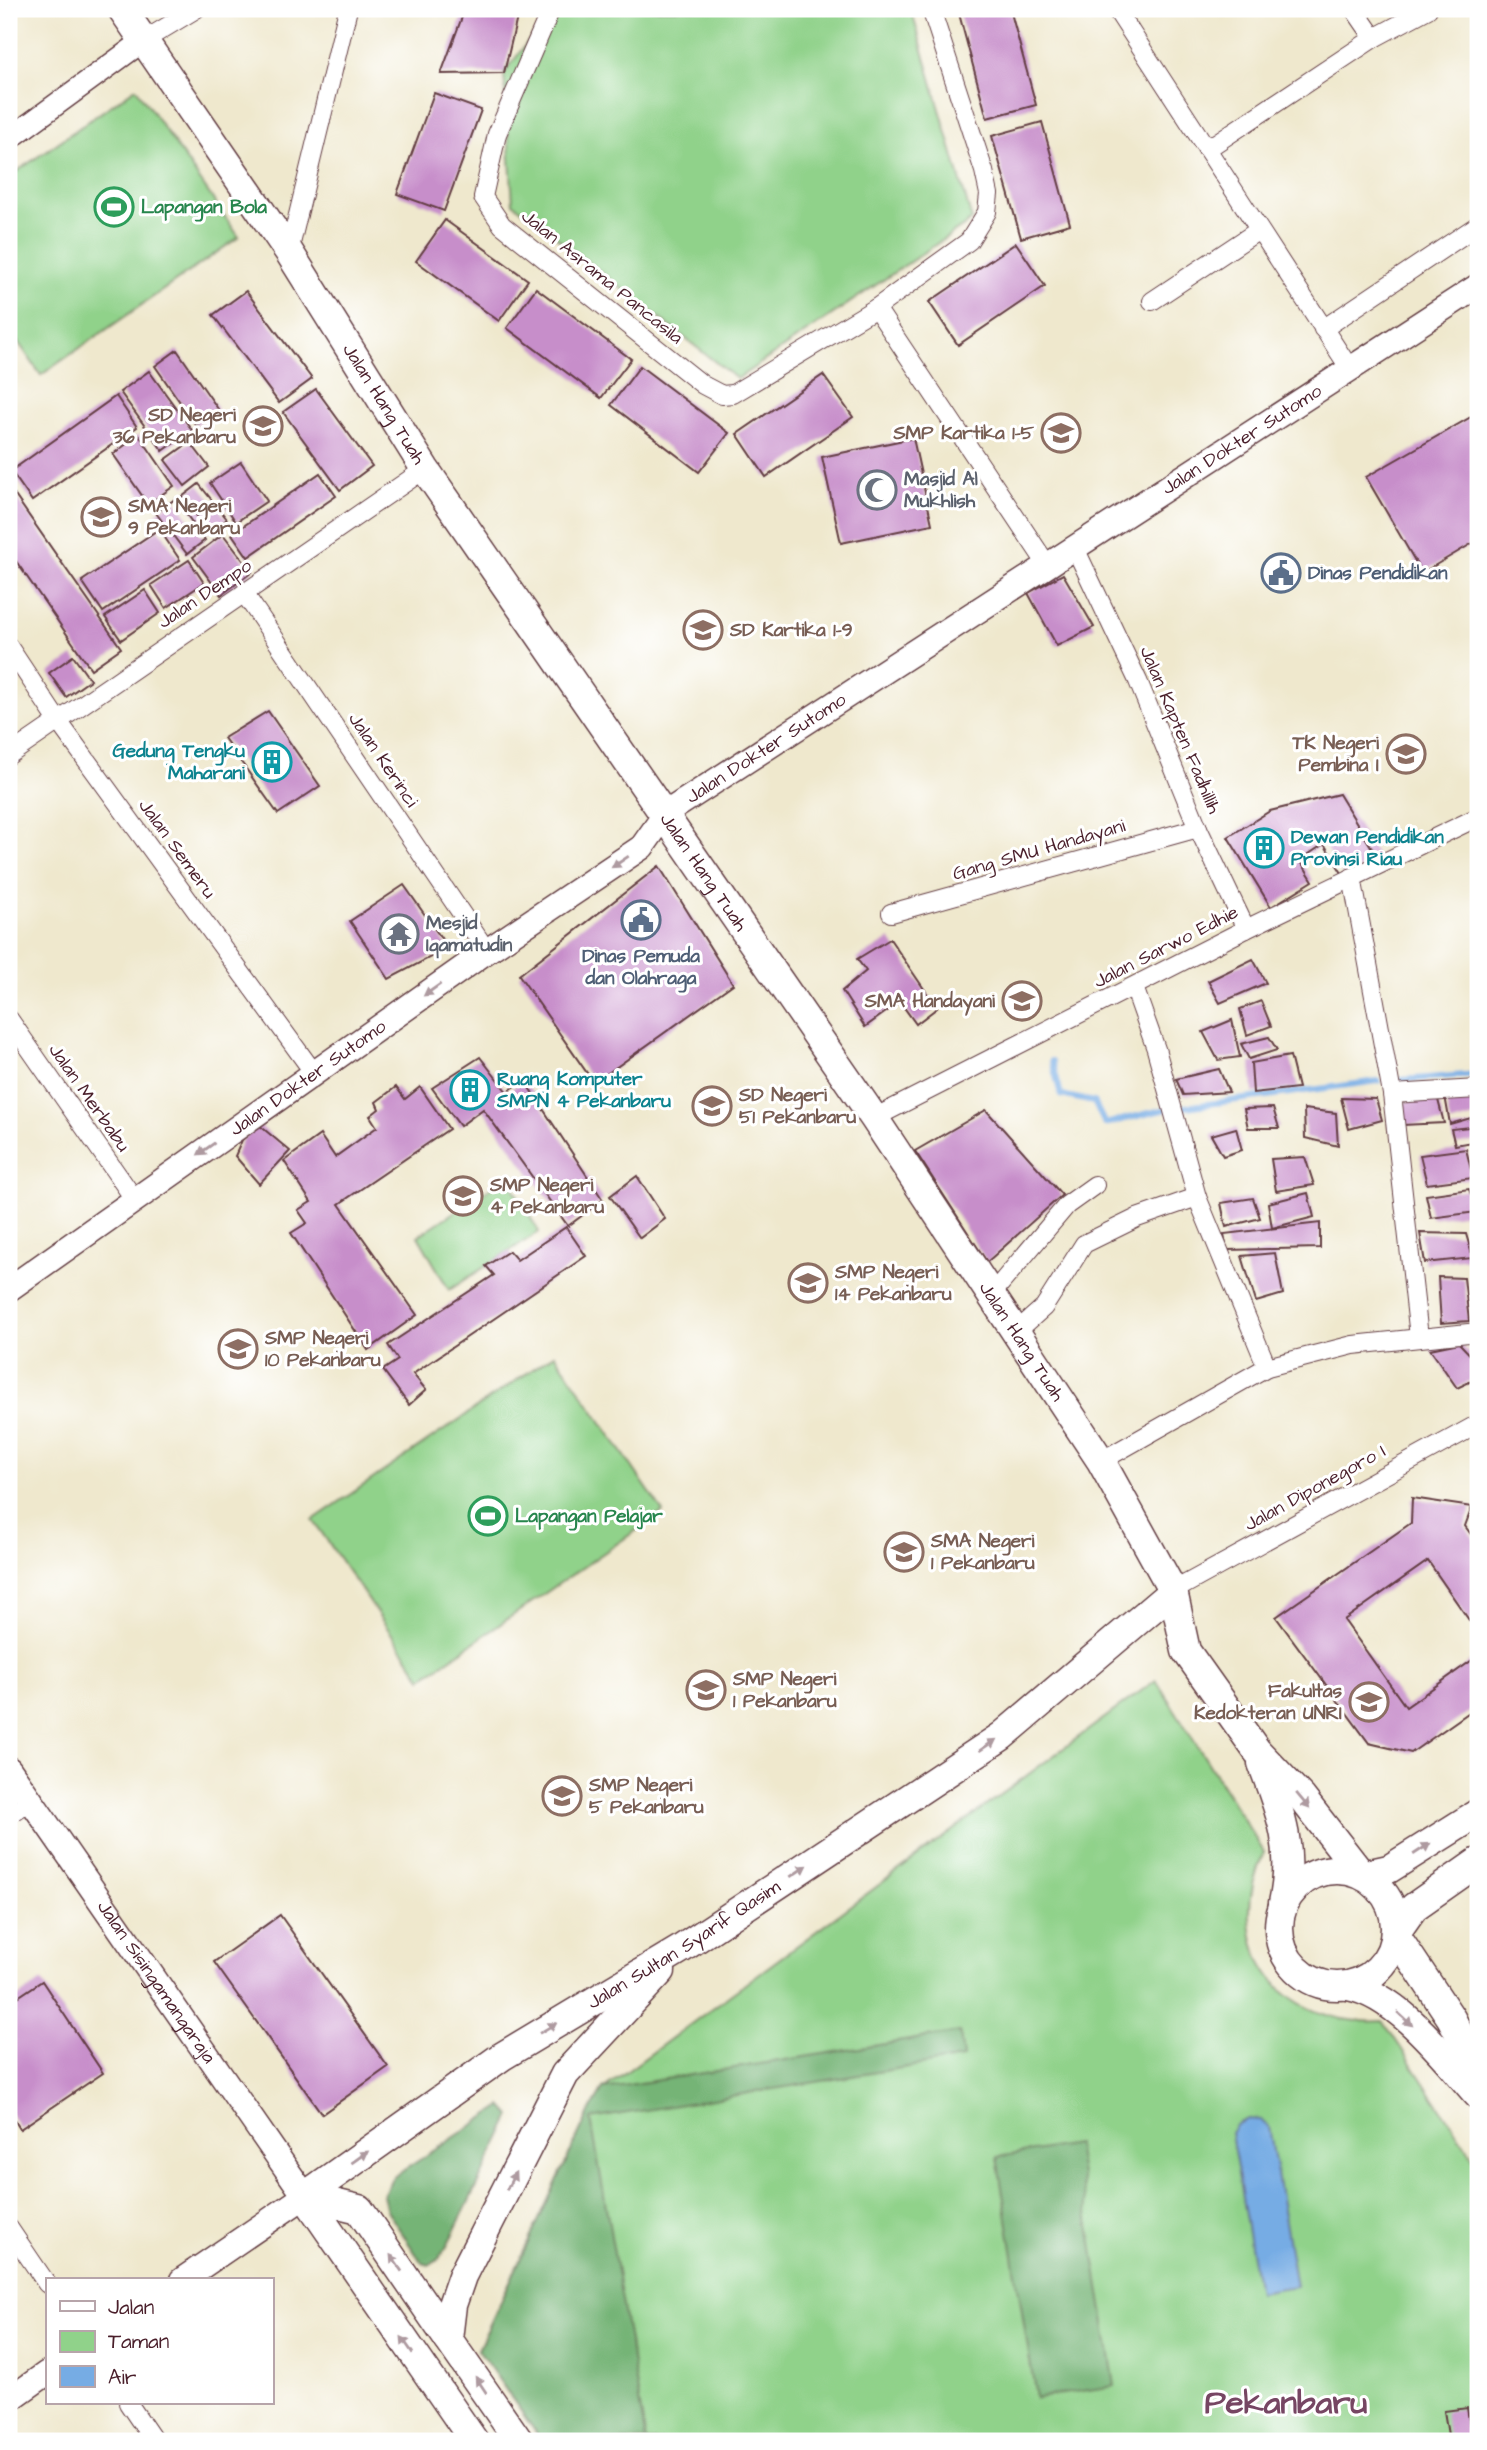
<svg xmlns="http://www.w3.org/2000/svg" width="1487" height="2450" font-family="'Architects Daughter',sans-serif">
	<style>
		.green { fill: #90d28a; stroke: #6d785a; stroke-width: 2 }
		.forest { fill: #74b476; stroke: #5f6a50; stroke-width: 2 }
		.water { fill: #76ace4; stroke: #606688; stroke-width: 2 }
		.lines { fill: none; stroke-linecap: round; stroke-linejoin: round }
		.stream { stroke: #76ace4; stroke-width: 6 }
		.building { fill: #c78eca }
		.minor-casing { stroke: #633d43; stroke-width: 20 }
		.tertiary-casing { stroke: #633d43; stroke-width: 24 }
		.secondary-casing { stroke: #633d43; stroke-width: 27 }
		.primary-casing { stroke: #633d43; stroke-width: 31 }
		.minor { stroke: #fff; stroke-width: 18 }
		.tertiary { stroke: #fff; stroke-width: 21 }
		.secondary { stroke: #fff; stroke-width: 24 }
		.primary { stroke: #fff; stroke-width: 28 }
		.oneway { fill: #ae9aa0 }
		.labels { text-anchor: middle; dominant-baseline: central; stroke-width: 6; stroke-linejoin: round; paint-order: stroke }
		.leisure-label { font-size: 19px; font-weight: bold; fill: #27864d; stroke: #fff; text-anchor: start }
		.street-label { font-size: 19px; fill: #4a1f2b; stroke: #fff }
		.education-label { font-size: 19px; font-weight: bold; fill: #785e54; stroke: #fff; text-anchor: start }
		.worship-label { font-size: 19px; font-weight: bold; fill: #5b616d; stroke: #fff; text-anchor: start }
		.service-label { font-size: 19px; font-weight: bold; fill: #4e5e75; stroke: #fff; text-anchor: start }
		.culture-label { font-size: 19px; font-weight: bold; fill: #0d838f; stroke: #fff; text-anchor: start }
		.town-label { font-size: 33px; font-weight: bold; fill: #764663; stroke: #fff }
	</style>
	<rect width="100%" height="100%" fill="#fff"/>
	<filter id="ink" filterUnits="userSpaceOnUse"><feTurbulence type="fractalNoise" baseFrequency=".0143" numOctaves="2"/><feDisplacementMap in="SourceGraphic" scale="14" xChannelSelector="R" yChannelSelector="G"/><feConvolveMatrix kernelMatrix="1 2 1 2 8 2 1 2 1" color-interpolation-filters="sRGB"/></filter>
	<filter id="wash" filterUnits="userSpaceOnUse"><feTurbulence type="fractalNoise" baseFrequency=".00686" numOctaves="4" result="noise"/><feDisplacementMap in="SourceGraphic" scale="28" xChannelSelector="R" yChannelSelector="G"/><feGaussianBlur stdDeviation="1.57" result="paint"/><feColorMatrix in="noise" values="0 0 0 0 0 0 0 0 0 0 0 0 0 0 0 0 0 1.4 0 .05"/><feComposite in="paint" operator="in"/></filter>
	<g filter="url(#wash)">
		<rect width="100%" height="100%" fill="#efe8cd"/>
		<!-- green -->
		<g class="green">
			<polygon points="553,9 911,9 972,220 737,379 513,203 504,73"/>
			<polygon points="136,88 239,237 41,375 9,329 9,177"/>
			<polygon points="507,1177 539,1232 449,1290 418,1236"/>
			<polygon points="555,1354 663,1512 422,1678 313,1520"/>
			<path d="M1156 1680 1264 1852C1221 1947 1280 2028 1383 2021L1478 2165V2441H542L478 2350 588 2115 603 2089Z"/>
		</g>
		<!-- forest -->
		<g class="forest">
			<polygon points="960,2032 963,2058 591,2119 646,2441 542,2441 478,2350 588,2115 603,2089"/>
			<polygon points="502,2106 511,2116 446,2248 438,2259 429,2265 422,2263 387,2211 383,2195 392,2178"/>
			<polygon points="1076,2144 1115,2386 1036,2398 997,2157"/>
		</g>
		<!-- water -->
		<polygon class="water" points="1248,2119 1260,2120 1269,2127 1296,2286 1258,2292 1231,2133 1237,2124"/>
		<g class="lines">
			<!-- stream -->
			<g class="stream">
				<polyline points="1052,1061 1061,1095 1094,1102 1105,1124 1166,1109"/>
				<polyline points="1402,1080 1478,1074"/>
				<polyline points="1178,1108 1378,1081"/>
			</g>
		</g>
		<g id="blocks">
			<!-- building -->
			<g class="building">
				<polygon points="465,9 519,9 504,73 441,74"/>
				<polygon points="962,9 1010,9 1036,105 987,118 958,10"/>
				<polygon points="434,93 481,110 444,211 397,194"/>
				<polygon points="1042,122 1070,224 1021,238 992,136"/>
				<polygon points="445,220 528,280 499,321 416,261"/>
				<polygon points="1016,243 1045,286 958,345 929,302"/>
				<polygon points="536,288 631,359 601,398 507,328"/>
				<polygon points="246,291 312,379 279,403 213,315"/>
				<polygon points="177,350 218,409 196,425 155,366"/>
				<polygon points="640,366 729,433 699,472 611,405"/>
				<polygon points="149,371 192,430 163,451 120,392"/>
				<polygon points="823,375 853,417 766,477 737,434"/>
				<polygon points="316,389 372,466 340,490 283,412"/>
				<polygon points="116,396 137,427 32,501 11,471"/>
				<polygon points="1478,413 1478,540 1422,573 1366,477"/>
				<polygon points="139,435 174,486 148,504 113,454"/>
				<polygon points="913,438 932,524 841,543 822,457"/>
				<polygon points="190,442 209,467 185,486 165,460"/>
				<polygon points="241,462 267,501 236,522 210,483"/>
				<polygon points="320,473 336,496 248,557 232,534"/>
				<polygon points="199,484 227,519 210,533 182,497"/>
				<polygon points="9,487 121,648 91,669 9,551"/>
				<polygon points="175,499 205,540 187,554 156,513"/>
				<polygon points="159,529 180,560 103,612 82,581"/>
				<polygon points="223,534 252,572 221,595 193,557"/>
				<polygon points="189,560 204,583 166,608 151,585"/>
				<polygon points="1063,574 1094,627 1057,646 1028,593"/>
				<polygon points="145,590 160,613 121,640 105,617"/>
				<polygon points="73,656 90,680 66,697 49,673"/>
				<polygon points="268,711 320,786 278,814 224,738"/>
				<polygon points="1339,794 1378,858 1345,878 1324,844 1300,860 1313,881 1271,907 1228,837 1270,811"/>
				<polygon points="659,866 733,984 594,1083 519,975"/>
				<polygon points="404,885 448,948 389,979 350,921"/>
				<polygon points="890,939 937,1008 916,1024 900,1002 865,1027 842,991 866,971 857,959"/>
				<polygon points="1253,959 1266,983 1220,1003 1208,981"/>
				<polygon points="1261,1001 1271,1026 1247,1035 1240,1009"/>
				<polygon points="1232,1020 1240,1057 1218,1060 1203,1032"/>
				<polygon points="1269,1037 1277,1050 1249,1059 1241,1044"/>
				<polygon points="1290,1056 1298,1088 1253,1093 1251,1063"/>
				<polygon points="480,1057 507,1092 524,1080 603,1200 568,1226 483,1109 460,1126 432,1088"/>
				<polygon points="1219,1069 1229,1092 1183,1095 1176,1079"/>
				<polygon points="396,1087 405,1099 420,1087 449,1129 339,1204 417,1315 368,1350 291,1233 307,1223 298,1210 311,1202 284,1161 320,1135 335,1157 377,1127 370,1116 379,1109 376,1102"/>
				<polygon points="1478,1094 1478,1116 1450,1124 1445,1096"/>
				<polygon points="1437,1096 1444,1123 1402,1125 1399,1103"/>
				<polygon points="1341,1098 1376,1099 1382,1120 1349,1129"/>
				<polygon points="1273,1108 1279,1128 1248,1128 1244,1109"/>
				<polygon points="1304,1109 1336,1113 1338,1146 1305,1138"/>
				<polygon points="986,1110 1062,1195 987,1262 915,1151"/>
				<polygon points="259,1125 290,1151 259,1184 235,1156 242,1140"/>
				<polygon points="1478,1126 1478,1141 1455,1145 1451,1129"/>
				<polygon points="1236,1128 1242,1150 1223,1156 1211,1135"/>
				<polygon points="1466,1149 1473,1178 1427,1184 1420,1155"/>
				<polygon points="1305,1157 1314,1185 1276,1191 1271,1159"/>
				<polygon points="637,1176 665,1219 640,1238 610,1196"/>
				<polygon points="1469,1189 1477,1212 1431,1218 1426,1195"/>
				<polygon points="1308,1193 1314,1217 1272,1228 1268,1203"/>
				<polygon points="1253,1198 1260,1218 1226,1227 1221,1203"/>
				<polygon points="1320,1223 1320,1248 1227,1250 1224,1234"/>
				<polygon points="566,1227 586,1256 413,1374 426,1390 409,1405 383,1370 398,1360 388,1345 494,1275 486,1266 509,1251 517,1260"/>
				<polygon points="1420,1233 1466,1234 1473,1258 1425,1263"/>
				<polygon points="1275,1253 1283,1294 1256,1302 1242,1256"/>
				<polygon points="1438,1277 1464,1278 1469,1321 1441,1323"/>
				<polygon points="1459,1343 1478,1363 1478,1378 1457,1388 1430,1349"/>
				<polygon points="1412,1498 1472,1507 1465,1526 1478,1544 1478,1633 1428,1561 1344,1620 1406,1707 1478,1656 1478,1706 1411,1753 1369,1743 1276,1617 1411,1523"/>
				<polygon points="280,1915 388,2067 322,2114 214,1962"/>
				<polygon points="42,1981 103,2073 20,2129 9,2111 9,2003"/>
				<polygon points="1467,2408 1472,2439 1478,2438 1478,2441 1449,2441 1444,2411"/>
			</g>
		</g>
	</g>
	<g filter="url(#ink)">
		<use href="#blocks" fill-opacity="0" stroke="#633d43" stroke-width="2"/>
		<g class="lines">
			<!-- minor casing -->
			<g class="minor-casing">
				<g id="minor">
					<polyline points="551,9 497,134 483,197 502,225 703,385 722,395 733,394 876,308 969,241 987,212 989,194 984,171 931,9"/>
					<polyline points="1116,9 1350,369"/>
					<polyline points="1354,9 1374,38"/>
					<polyline points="143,41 196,9"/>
					<polyline points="1207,149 1374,38 1428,9"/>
					<polyline points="289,252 348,9"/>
					<polyline points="1152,301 1259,230"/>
					<polyline points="876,308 1048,566"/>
					<polyline points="1323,329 1478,225"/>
					<polyline points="1075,548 1138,681 1198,828 1246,929"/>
					<polyline points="244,593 487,951"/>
					<polyline points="9,647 58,721 314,1073"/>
					<polyline points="9,755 425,469"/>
					<polyline points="1352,877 1392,1094 1419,1337"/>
					<polyline points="891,913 1198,828"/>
					<polyline points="1134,987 1156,1049 1197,1197 1267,1367"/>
					<polyline points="9,1019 135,1200"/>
					<polyline points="1392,1094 1478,1089"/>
					<polyline points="874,1118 1246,929 1478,817"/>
					<polyline points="991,1295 1067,1205 1095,1185"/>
					<polyline points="1016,1332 1044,1307 1084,1244 1137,1218 1197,1197"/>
					<polyline points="1101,1461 1267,1367 1353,1345 1478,1332"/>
					<polyline points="1173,1591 1478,1424"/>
					<polyline points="9,1815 31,1800"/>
					<polyline points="9,2228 47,2284"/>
					<polyline points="128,2403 154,2441"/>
				</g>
			</g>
			<!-- tertiary casing -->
			<g class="tertiary-casing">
				<polyline id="tertiary" points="9,139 143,41"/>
			</g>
			<!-- secondary casing -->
			<g class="secondary-casing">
				<g id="secondary">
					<path id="s1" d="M9 1289 487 951 642 847 666 813 1478 286"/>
					<path id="s2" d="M9 1769 305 2196 182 2280"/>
					<polyline points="9,2400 47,2373"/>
				</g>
			</g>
			<!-- primary casing -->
			<g class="primary-casing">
				<g id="primary">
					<path id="s3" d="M122 9 289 252 425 469 874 1118 1101 1461 1173 1591 1186 1651 1257 1751 1302 1798 1362 1875"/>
					<path d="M1262 1763C1281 1814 1295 1848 1283 1903"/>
					<circle cx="1337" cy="1928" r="58"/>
					<polyline points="1362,1875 1389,1869 1478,1813"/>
					<polyline points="1395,1934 1451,2018 1478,2070"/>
					<polyline points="1395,1934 1414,1907 1478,1862"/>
					<path d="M1348 1986C1398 1995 1445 2058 1478 2095"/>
					<path id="s4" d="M305 2196 501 2057 681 1949 1002 1736 1173 1591"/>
					<polyline points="305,2196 474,2441"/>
					<polyline points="305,2196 359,2209 448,2339"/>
					<polyline points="519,2441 448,2339 452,2305 462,2276 565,2074 661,1971"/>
				</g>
			</g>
			<!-- minor -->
			<use href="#minor" class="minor"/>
			<!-- tertiary -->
			<use href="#tertiary" class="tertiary"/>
			<!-- secondary -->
			<use href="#secondary" class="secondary"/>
			<!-- primary -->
			<use href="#primary" class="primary"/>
		</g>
		<!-- one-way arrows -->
		<defs><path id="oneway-solid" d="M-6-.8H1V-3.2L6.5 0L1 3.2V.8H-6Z" transform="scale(1.75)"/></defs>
		<g class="oneway">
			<use href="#oneway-solid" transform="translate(620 862) rotate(146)"/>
			<use href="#oneway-solid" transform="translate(432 990) rotate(145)"/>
			<use href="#oneway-solid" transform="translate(206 1149) rotate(145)"/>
			<use href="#oneway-solid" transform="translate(988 1745) rotate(-34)"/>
			<use href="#oneway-solid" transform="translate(1303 1801) rotate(50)"/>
			<use href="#oneway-solid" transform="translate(1422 1849) rotate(-33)"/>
			<use href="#oneway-solid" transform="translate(799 1871) rotate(-34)"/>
			<use href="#oneway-solid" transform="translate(1405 2019) rotate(42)"/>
			<use href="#oneway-solid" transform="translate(548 2028) rotate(-31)"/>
			<use href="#oneway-solid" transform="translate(360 2157) rotate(-35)"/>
			<use href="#oneway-solid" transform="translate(511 2181) rotate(-63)"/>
			<use href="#oneway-solid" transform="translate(396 2263) rotate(-125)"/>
			<use href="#oneway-solid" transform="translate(407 2345) rotate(-125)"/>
			<use href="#oneway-solid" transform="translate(481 2385) rotate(-124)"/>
		</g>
	</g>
	<!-- icons -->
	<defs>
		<g id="stadium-ring" transform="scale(2.0125)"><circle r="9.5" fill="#fff" stroke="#2e9e5b" stroke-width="1.5"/><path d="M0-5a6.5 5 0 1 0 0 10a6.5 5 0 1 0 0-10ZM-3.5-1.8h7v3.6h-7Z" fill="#2e9e5b"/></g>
		<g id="school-ring" transform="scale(2.0125)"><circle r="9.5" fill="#fff" stroke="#8d6e63" stroke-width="1.5"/><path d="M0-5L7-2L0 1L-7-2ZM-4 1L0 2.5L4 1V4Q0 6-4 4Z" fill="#8d6e63"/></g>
		<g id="mosque-ring" transform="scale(2.0125)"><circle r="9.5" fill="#fff" stroke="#6b7280" stroke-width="1.5"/><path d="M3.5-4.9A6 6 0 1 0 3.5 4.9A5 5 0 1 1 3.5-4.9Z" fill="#6b7280"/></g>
		<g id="civic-ring" transform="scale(2.0125)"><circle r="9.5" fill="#fff" stroke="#5c6f8a" stroke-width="1.5"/><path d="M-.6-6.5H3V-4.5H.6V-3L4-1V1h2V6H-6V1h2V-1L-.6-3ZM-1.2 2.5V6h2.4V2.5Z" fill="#5c6f8a"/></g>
		<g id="building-ring" transform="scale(2.0125)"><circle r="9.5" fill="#fff" stroke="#0f9aa8" stroke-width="1.5"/><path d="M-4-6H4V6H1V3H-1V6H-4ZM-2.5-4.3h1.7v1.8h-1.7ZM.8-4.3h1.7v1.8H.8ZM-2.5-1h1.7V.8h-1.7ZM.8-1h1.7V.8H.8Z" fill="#0f9aa8"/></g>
		<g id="temple-ring" transform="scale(2.0125)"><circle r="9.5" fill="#fff" stroke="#6b7280" stroke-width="1.5"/><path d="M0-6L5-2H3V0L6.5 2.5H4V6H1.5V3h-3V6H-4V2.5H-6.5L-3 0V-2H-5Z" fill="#6b7280"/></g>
		<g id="university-ring" transform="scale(2.0125)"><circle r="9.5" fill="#fff" stroke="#8d6e63" stroke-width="1.5"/><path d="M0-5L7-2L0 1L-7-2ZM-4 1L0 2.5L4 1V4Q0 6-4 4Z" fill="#8d6e63"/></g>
	</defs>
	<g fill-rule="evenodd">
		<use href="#stadium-ring" x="114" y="207"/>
		<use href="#school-ring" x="263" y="426"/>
		<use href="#school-ring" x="1061" y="433"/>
		<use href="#mosque-ring" x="877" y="490"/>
		<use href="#school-ring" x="101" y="517"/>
		<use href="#civic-ring" x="1281" y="573"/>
		<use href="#school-ring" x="703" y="630"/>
		<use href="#school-ring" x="1406" y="754"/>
		<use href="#building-ring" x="272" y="762"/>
		<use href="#building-ring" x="1264" y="848"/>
		<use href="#civic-ring" x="641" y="920"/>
		<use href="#temple-ring" x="399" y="934"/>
		<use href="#school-ring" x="1022" y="1001"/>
		<use href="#building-ring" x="470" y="1090"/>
		<use href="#school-ring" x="712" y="1106"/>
		<use href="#school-ring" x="463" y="1196"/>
		<use href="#school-ring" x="808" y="1283"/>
		<use href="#school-ring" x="238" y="1349"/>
		<use href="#stadium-ring" x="488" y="1516"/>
		<use href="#school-ring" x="904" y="1552"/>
		<use href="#school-ring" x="706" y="1690"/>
		<use href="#university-ring" x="1369" y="1702"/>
		<use href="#school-ring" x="562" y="1796"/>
	</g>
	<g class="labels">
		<!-- leisure labels -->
		<g class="leisure-label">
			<text x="141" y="207">Lapangan Bola</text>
			<text x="515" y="1516">Lapangan Pelajar</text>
		</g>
		<!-- street labels -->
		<g class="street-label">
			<text transform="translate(602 277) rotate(39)">Jalan Asrama Pancasila</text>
			<text stroke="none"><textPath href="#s3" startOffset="474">Jalan Hang Tuah</textPath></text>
			<text stroke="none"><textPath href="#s1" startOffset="1500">Jalan Dokter Sutomo</textPath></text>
			<text transform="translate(205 594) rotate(-34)">Jalan Dempo</text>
			<text transform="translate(1180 730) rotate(67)">Jalan Kapten Fadhillih</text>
			<text stroke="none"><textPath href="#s1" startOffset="933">Jalan Dokter Sutomo</textPath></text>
			<text transform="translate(383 760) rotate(56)">Jalan Kerinci</text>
			<text transform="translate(177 849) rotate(54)">Jalan Semeru</text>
			<text transform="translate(1039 850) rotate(-16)">Gang SMU Handayani</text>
			<text stroke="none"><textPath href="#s3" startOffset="1041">Jalan Hang Tuah</textPath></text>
			<text transform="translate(1166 947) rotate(-27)">Jalan Sarwo Edhie</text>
			<text stroke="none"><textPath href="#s1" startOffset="366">Jalan Dokter Sutomo</textPath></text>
			<text transform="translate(89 1098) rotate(55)">Jalan Merbabu</text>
			<text stroke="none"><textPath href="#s3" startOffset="1608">Jalan Hang Tuah</textPath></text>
			<text transform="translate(1315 1488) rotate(-29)">Jalan Diponegoro I</text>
			<text stroke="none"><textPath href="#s4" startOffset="455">Jalan Sultan Syarif Qasim</textPath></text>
			<text stroke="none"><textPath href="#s2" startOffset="259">Jalan Sisingamangaraja</textPath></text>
		</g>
		<!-- education labels -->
		<g class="education-label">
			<text x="236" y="415" text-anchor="end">SD Negeri<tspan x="236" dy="22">36 Pekanbaru</tspan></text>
			<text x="1034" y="433" text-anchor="end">SMP Kartika 1-5</text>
			<text x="128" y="506">SMA Negeri<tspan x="128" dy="22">9 Pekanbaru</tspan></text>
			<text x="730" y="630">SD Kartika 1-9</text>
			<text x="1379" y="743" text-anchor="end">TK Negeri<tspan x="1379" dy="22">Pembina I</tspan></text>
			<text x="995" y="1001" text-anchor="end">SMA Handayani</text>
			<text x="739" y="1095">SD Negeri<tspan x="739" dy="22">51 Pekanbaru</tspan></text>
			<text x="490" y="1185">SMP Negeri<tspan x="490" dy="22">4 Pekanbaru</tspan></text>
			<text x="835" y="1272">SMP Negeri<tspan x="835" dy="22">14 Pekanbaru</tspan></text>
			<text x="265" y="1338">SMP Negeri<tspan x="265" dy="22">10 Pekanbaru</tspan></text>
			<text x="931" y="1541">SMA Negeri<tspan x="931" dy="22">1 Pekanbaru</tspan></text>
			<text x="733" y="1679">SMP Negeri<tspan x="733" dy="22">1 Pekanbaru</tspan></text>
			<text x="1342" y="1691" text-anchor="end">Fakultas<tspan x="1342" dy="22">Kedokteran UNRI</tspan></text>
			<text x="589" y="1785">SMP Negeri<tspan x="589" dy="22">5 Pekanbaru</tspan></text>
		</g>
		<!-- worship labels -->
		<g class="worship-label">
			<text x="904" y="479">Masjid Al<tspan x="904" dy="22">Mukhlish</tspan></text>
			<text x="426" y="923">Mesjid<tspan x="426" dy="22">Iqamatudin</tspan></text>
		</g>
		<!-- service labels -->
		<g class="service-label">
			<text x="1308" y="573">Dinas Pendidikan</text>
			<text x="641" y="956" text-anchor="middle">Dinas Pemuda<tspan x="641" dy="22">dan Olahraga</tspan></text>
		</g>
		<!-- culture labels -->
		<g class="culture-label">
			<text x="245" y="751" text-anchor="end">Gedung Tengku<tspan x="245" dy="22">Maharani</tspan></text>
			<text x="1291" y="837">Dewan Pendidikan<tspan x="1291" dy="22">Provinsi Riau</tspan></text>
			<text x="497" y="1079">Ruang Komputer<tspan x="497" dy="22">SMPN 4 Pekanbaru</tspan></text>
		</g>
		<!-- town labels -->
		<g class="town-label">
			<text x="1286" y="2403">Pekanbaru</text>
		</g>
	</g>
	<!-- margin -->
	<rect width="1487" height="2450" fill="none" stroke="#fff" stroke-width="35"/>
	<!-- legend -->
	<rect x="46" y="2278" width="228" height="126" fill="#ffffff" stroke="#b7a5aa" stroke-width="2"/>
	<rect x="60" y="2301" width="35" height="10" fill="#ffffff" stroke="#b7a5aa" stroke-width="2"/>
	<text x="108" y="2314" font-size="21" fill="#4a1f2b">Jalan</text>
	<rect x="60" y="2331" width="35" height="21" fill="#90d28a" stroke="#b7a5aa" stroke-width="2"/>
	<text x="108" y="2348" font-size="21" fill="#4a1f2b">Taman</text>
	<rect x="60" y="2366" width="35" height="21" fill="#76ace4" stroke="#b7a5aa" stroke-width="2"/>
	<text x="108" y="2384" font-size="21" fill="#4a1f2b">Air</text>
</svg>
